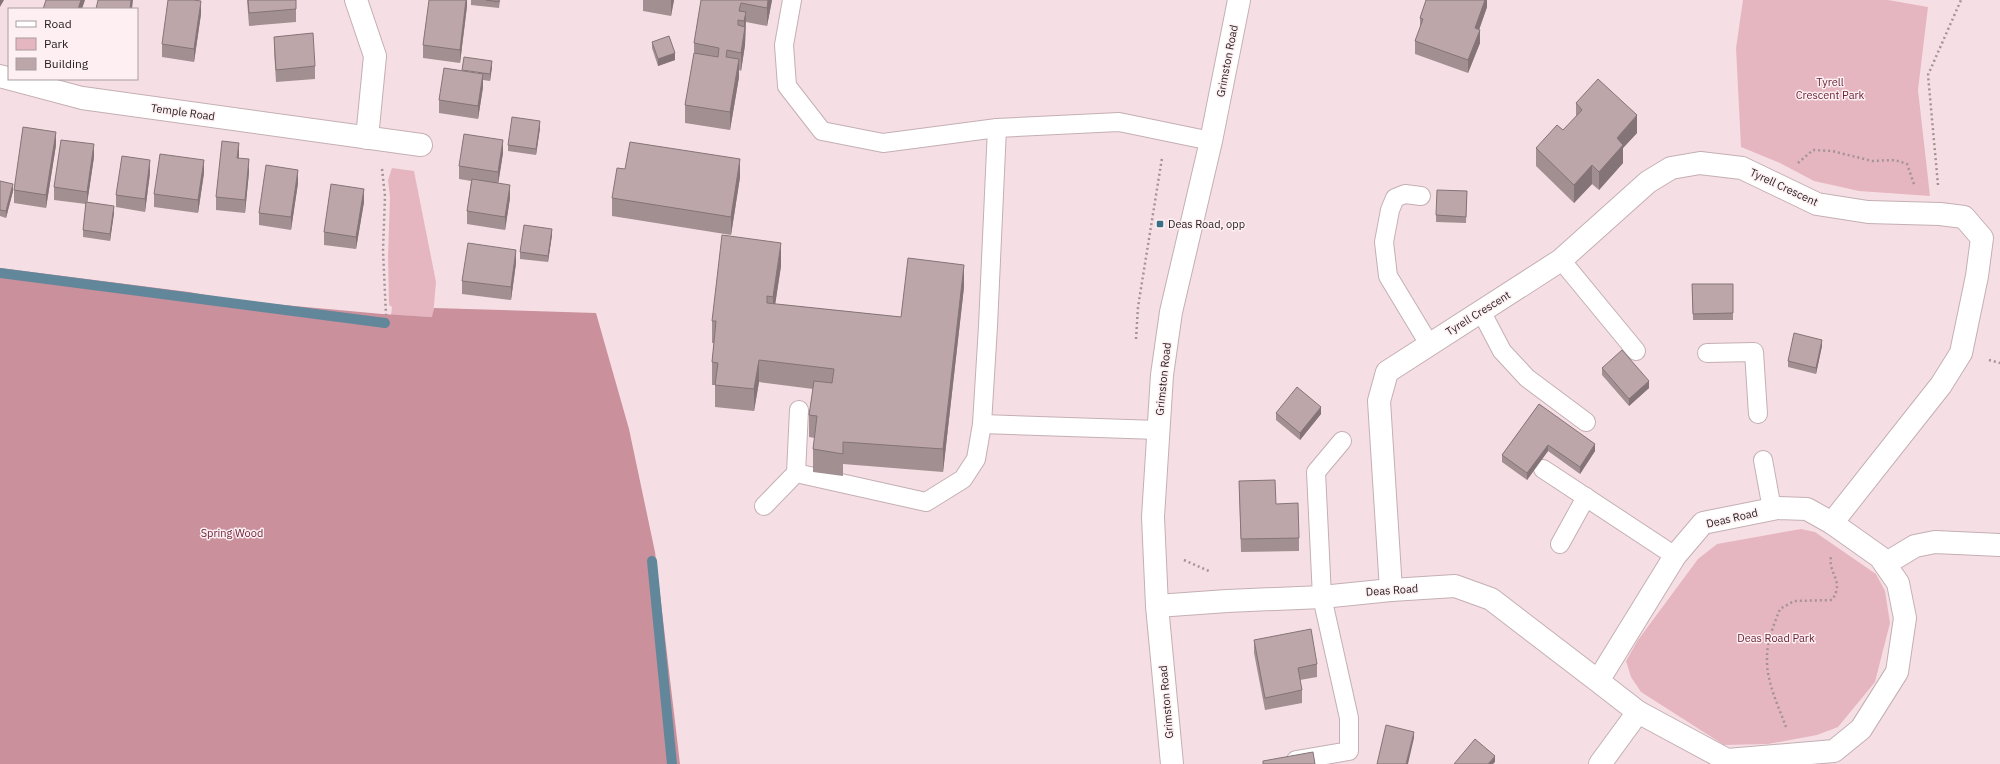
<svg xmlns="http://www.w3.org/2000/svg" width="2000" height="764" font-family="'IBM Plex Sans',sans-serif">
	<style>
		.green { fill: #e6b6c0 }
		.forest { fill: #ca909c }
		.lines { fill: none; stroke-linecap: round; stroke-linejoin: round }
		.stream { stroke: #62879b; stroke-width: 10 }
		.lane-casing { stroke: #c4afb3; stroke-width: 20 }
		.street-casing { stroke: #c4afb3; stroke-width: 24 }
		.primary-casing { stroke: #c4afb3; stroke-width: 24 }
		.path { stroke: #a49396; stroke-width: 2.5; stroke-dasharray: 2 3; stroke-linecap: butt }
		.lane { stroke: #fff; stroke-width: 18 }
		.street { stroke: #fff; stroke-width: 22 }
		.primary { stroke: #fff; stroke-width: 22 }
		.wall { fill: #a28f92 }
		.shaded-wall { fill: #847477 }
		.building { fill: #bca6aa; stroke: #847477 }
		.poi-dot { fill: #376f89; stroke: #fdeff2; stroke-width: 1.5 }
		.labels { text-anchor: middle; dominant-baseline: central; stroke-width: 3; stroke-linejoin: round; paint-order: stroke }
		.street-label { font-size: 11px; fill: #292122; stroke: #fdeff2 }
		.park-label { font-size: 11px; fill: #6a2439; stroke: #fdeff2 }
		.poi-label { font-size: 11px; fill: #292122; stroke: #fdeff2; text-anchor: start }
	</style>
	<rect width="100%" height="100%" fill="#f6dfe4"/>
	<!-- green -->
	<g class="green">
		<polygon points="1743,0 1888,0 1928,7 1918,90 1930,196 1859,191 1814,181 1780,163 1741,147 1736,48"/>
		<polygon points="392,168 414,171 436,282 433,317 391,315 392,307 389,305 388,256 390,197 388,180"/>
		<polygon points="1801,529 1815,532 1876,574 1885,591 1890,623 1875,682 1838,727 1817,735 1768,744 1724,745 1641,692 1631,677 1626,661 1638,640 1698,559 1717,544"/>
	</g>
	<!-- forest -->
	<polygon class="forest" points="0,268 189,292 239,301 382,314 432,317 434,308 596,313 629,429 655,552 680,764 0,764"/>
	<g class="lines">
		<!-- stream -->
		<g class="stream">
			<polyline points="0,273 385,323"/>
			<polyline points="652,561 672,764"/>
		</g>
		<!-- lane casing -->
		<g class="lane-casing">
			<g id="lane">
				<polyline points="792,0 784,45 787,86 822,131 883,143 997,128 1119,122 1211,141"/>
				<polyline points="1421,196 1405,194 1395,198 1390,210 1384,242 1388,276 1429,344"/>
				<polyline points="1561,260 1636,351"/>
				<polyline points="1481,311 1502,351 1527,378 1586,422"/>
				<polyline points="1707,353 1754,352 1758,414"/>
				<polyline points="982,424 1158,430"/>
				<polyline points="1763,460 1772,509"/>
				<polyline points="1543,469 1675,556"/>
				<polyline points="796,473 926,502 963,479 976,459 982,424 988,326 997,128"/>
				<polyline points="764,506 796,473 799,410"/>
				<polyline points="1560,544 1586,497"/>
				<polyline points="1296,760 1349,751 1349,718 1322,597 1316,472 1342,441"/>
			</g>
		</g>
		<!-- street casing -->
		<g class="street-casing">
			<g id="street">
				<polyline points="356,0 375,56 367,138"/>
				<polyline points="0,76 82,98 421,145"/>
				<polyline points="1885,564 1915,546 1935,542 2000,545"/>
				<polyline points="1391,590 1379,401 1387,372 1561,260 1648,182 1671,168 1700,163 1742,168 1817,204 1868,212 1940,214 1964,217 1982,238 1977,276 1961,353 1941,385 1832,523"/>
				<polyline points="1157,606 1227,601 1322,597 1391,590 1455,586 1491,599 1598,681 1638,712 1727,760 1834,751 1861,729 1897,672 1905,618 1898,583 1880,557 1832,523 1807,509 1778,508 1703,523 1675,556 1598,681"/>
				<polyline points="1600,764 1638,712"/>
			</g>
		</g>
		<!-- primary casing -->
		<g class="primary-casing">
			<polyline id="primary" points="1172,764 1157,606 1153,517 1162,375 1171,312 1211,141 1239,0"/>
		</g>
		<!-- path -->
		<g class="path">
			<polyline points="1798,163 1813,150 1832,151 1872,161 1895,160 1907,164 1914,184"/>
			<polyline points="382,169 385,196 383,251 386,315"/>
			<polyline points="1938,185 1928,75 1961,0"/>
			<polyline points="1136,339 1138,307 1162,158"/>
			<polyline points="1989,360 2000,363"/>
			<polyline points="1184,560 1211,572"/>
			<path d="M1786 727C1778 705 1766 681 1767 657 1767 641 1774 624 1780 609L1794 601 1832 600C1845 581 1828 574 1831 557"/>
		</g>
		<!-- lane -->
		<use href="#lane" class="lane"/>
		<!-- street -->
		<use href="#street" class="street"/>
		<!-- primary -->
		<use href="#primary" class="primary"/>
	</g>
	<!-- wall -->
	<g class="wall">
		<polygon points="247,0 296,0 296,22 249,26"/>
		<polygon points="467,0 467,6 460,63 423,58 423,45"/>
		<polygon points="471,0 500,0 499,8 471,5"/>
		<polygon points="643,0 674,0 671,16 643,11"/>
		<polygon points="701,0 772,0 767,26 746,22 745,45 741,71 739,70 739,77 730,130 685,123 685,105 694,55 694,43"/>
		<polygon points="1487,0 1487,7 1479,30 1480,43 1468,73 1415,54 1415,41 1420,28 1420,18"/>
		<polygon points="201,14 194,62 162,57 162,44"/>
		<polygon points="274,37 315,66 315,79 276,82 274,50"/>
		<polygon points="652,42 675,60 658,66 652,48"/>
		<polygon points="492,67 490,81 483,80 483,87 478,119 439,113 439,100"/>
		<polygon points="1576,103 1637,133 1623,148 1623,163 1599,190 1592,184 1574,203 1536,166 1536,148 1563,130 1576,117"/>
		<polygon points="540,128 536,155 508,151 508,145"/>
		<polygon points="56,145 46,208 14,203 14,190"/>
		<polygon points="503,153 498,183 510,198 505,230 467,224 467,211 471,181 459,179 459,166"/>
		<polygon points="239,156 238,158 249,172 245,213 216,210 216,197"/>
		<polygon points="94,157 87,203 114,213 110,241 83,237 83,230 86,204 54,200 54,187"/>
		<polygon points="625,169 740,177 731,235 612,216 612,198"/>
		<polygon points="150,173 145,212 116,207 116,195"/>
		<polygon points="204,173 198,213 154,207 154,194"/>
		<polygon points="0,181 13,191 6,218 0,216"/>
		<polygon points="298,183 291,230 259,225 259,213"/>
		<polygon points="1467,191 1466,223 1436,222 1436,215"/>
		<polygon points="364,202 356,249 324,245 324,232"/>
		<polygon points="552,235 548,262 520,259 520,252"/>
		<polygon points="516,263 511,300 462,294 462,281"/>
		<polygon points="781,266 775,304 901,317 964,287 943,472 843,464 843,476 813,472 813,449 815,438 809,437 809,415 813,389 759,382 754,411 715,407 715,385 712,385 712,362 714,343 712,343 712,321"/>
		<polygon points="1692,284 1733,284 1733,320 1693,320"/>
		<polygon points="1822,346 1816,374 1788,367 1788,361"/>
		<polygon points="1602,368 1649,388 1629,406 1602,375"/>
		<polygon points="1539,404 1595,451 1580,474 1548,451 1527,480 1502,462 1502,455"/>
		<polygon points="1276,413 1321,414 1300,440 1276,420"/>
		<polygon points="1239,481 1299,538 1299,551 1241,552"/>
		<polygon points="1254,640 1317,664 1317,677 1300,680 1302,690 1302,703 1265,710 1254,653"/>
	</g>
	<!-- shaded-wall -->
	<g class="shaded-wall">
		<polygon points="0,0 4,0 0,7"/>
		<polygon points="81,0 85,0 82,9 78,9"/>
		<polygon points="131,0 133,0 132,9 130,9"/>
		<polygon points="466,0 467,0 467,6 460,63 460,50"/>
		<polygon points="671,0 674,0 671,16"/>
		<polygon points="768,0 772,0 767,26 767,8"/>
		<polygon points="1485,0 1487,0 1487,7 1475,41 1475,28"/>
		<polygon points="201,1 201,14 194,62 194,49"/>
		<polygon points="746,12 745,45 741,71 741,53 744,32 744,21"/>
		<polygon points="1480,30 1480,43 1468,73 1468,60"/>
		<polygon points="675,53 675,60 658,66 658,59"/>
		<polygon points="739,59 739,77 730,130 730,112"/>
		<polygon points="492,61 492,67 490,81 490,74"/>
		<polygon points="483,74 483,87 478,119 478,106"/>
		<polygon points="1637,115 1637,133 1623,148 1623,163 1599,190 1599,172 1617,138"/>
		<polygon points="540,121 540,128 536,155 536,149"/>
		<polygon points="56,132 56,145 46,208 46,195"/>
		<polygon points="503,140 503,153 498,185 498,172"/>
		<polygon points="239,143 239,156 237,171 237,158"/>
		<polygon points="94,144 94,157 87,204 87,192"/>
		<polygon points="249,159 249,172 245,213 245,200"/>
		<polygon points="740,159 740,177 731,235 731,217"/>
		<polygon points="150,160 150,173 145,212 145,199"/>
		<polygon points="204,160 204,173 198,213 198,200"/>
		<polygon points="1592,165 1592,184 1574,203 1574,185"/>
		<polygon points="298,170 298,183 291,230 291,217"/>
		<polygon points="13,184 13,191 6,218 6,211"/>
		<polygon points="510,185 510,198 505,230 505,217"/>
		<polygon points="364,189 364,202 356,249 356,237"/>
		<polygon points="114,206 114,213 110,241 110,234"/>
		<polygon points="552,229 552,235 548,262 548,256"/>
		<polygon points="781,243 781,266 773,319 773,297"/>
		<polygon points="516,250 516,263 511,300 511,287"/>
		<polygon points="964,265 964,287 943,472 943,449"/>
		<polygon points="1822,340 1822,346 1816,374 1816,368"/>
		<polygon points="759,360 759,382 754,411 754,389"/>
		<polygon points="1649,381 1649,388 1629,406 1629,399"/>
		<polygon points="1321,407 1321,414 1300,440 1300,433"/>
		<polygon points="1595,444 1595,451 1580,474 1580,467"/>
		<polygon points="1548,445 1548,451 1527,480 1527,473"/>
		<polygon points="1414,732 1414,738 1408,764 1406,764"/>
		<polygon points="1495,756 1495,762 1493,764 1488,764"/>
	</g>
	<!-- building -->
	<g class="building">
		<polygon points="46,0 81,0 78,9 43,9"/>
		<polygon points="98,0 131,0 130,9 96,9"/>
		<polygon points="168,0 193,0 201,1 194,49 162,44"/>
		<polygon points="248,0 296,0 296,9 249,13"/>
		<polygon points="429,0 466,0 460,50 423,45"/>
		<polygon points="486,0 499,0 499,2"/>
		<polygon points="701,0 768,0 767,8 741,3 739,11 746,12 744,21 738,20 738,25 745,27 741,53 727,50 726,57 739,59 730,112 685,105 694,53 718,57 719,48 694,43"/>
		<polygon points="1426,0 1485,0 1475,28 1480,30 1468,60 1415,41 1423,19 1420,18"/>
		<polygon points="313,33 315,66 276,70 274,37"/>
		<polygon points="669,36 675,53 658,59 652,42"/>
		<polygon points="464,57 492,61 490,74 462,70"/>
		<polygon points="444,68 483,74 478,106 439,100"/>
		<polygon points="1598,79 1637,115 1617,138 1623,145 1599,172 1592,165 1574,185 1536,148 1557,125 1563,130 1582,110 1576,103"/>
		<polygon points="512,117 540,121 536,149 508,145"/>
		<polygon points="23,127 56,132 46,195 14,190"/>
		<polygon points="464,134 503,140 498,172 459,166"/>
		<polygon points="61,140 94,144 87,192 54,187"/>
		<polygon points="222,141 239,143 237,158 249,159 245,200 216,197"/>
		<polygon points="630,142 740,159 731,217 612,198 617,168 625,169"/>
		<polygon points="160,154 204,160 198,200 154,194"/>
		<polygon points="122,156 150,160 145,199 116,195"/>
		<polygon points="266,165 298,170 291,217 259,213"/>
		<polygon points="472,179 510,185 505,217 467,211"/>
		<polygon points="0,181 13,184 6,211 0,210"/>
		<polygon points="331,184 364,189 356,237 324,232"/>
		<polygon points="1437,190 1467,191 1466,217 1436,215"/>
		<polygon points="86,202 114,206 110,234 83,230"/>
		<polygon points="524,225 552,229 548,256 520,252"/>
		<polygon points="722,235 781,243 773,297 767,296 767,303 901,317 908,258 964,265 943,449 843,442 843,454 813,449 817,416 809,415 814,381 832,383 834,369 759,360 754,389 715,385 718,363 712,362 716,321 712,321"/>
		<polygon points="468,243 516,250 511,287 462,281"/>
		<polygon points="1692,284 1733,284 1733,313 1693,314"/>
		<polygon points="1794,333 1822,340 1816,368 1788,361"/>
		<polygon points="1622,350 1649,381 1629,399 1602,368"/>
		<polygon points="1297,387 1321,407 1300,433 1276,413"/>
		<polygon points="1539,404 1595,444 1580,467 1548,445 1527,473 1502,455"/>
		<polygon points="1275,480 1276,504 1298,503 1299,538 1241,539 1239,481"/>
		<polygon points="1311,629 1317,664 1298,668 1302,690 1265,698 1254,640"/>
		<polygon points="1386,725 1414,732 1406,764 1377,764"/>
		<polygon points="1475,739 1495,756 1488,764 1454,764"/>
		<polygon points="1313,752 1315,764 1263,764 1263,761"/>
	</g>
	<!-- markers -->
	<rect class="poi-dot" x="1156" y="220" width="8" height="8" rx="2"/>
	<g class="labels">
		<!-- street labels -->
		<g class="street-label">
			<text transform="translate(1227 61) rotate(-79)">Grimston Road</text>
			<text transform="translate(183 112) rotate(8)">Temple Road</text>
			<text transform="translate(1784 187) rotate(25)">Tyrell Crescent</text>
			<text transform="translate(1478 313) rotate(-32)">Tyrell Crescent</text>
			<text transform="translate(1163 379) rotate(-84)">Grimston Road</text>
			<text transform="translate(1732 518) rotate(-13)">Deas Road</text>
			<text transform="translate(1392 590) rotate(-4)">Deas Road</text>
			<text transform="translate(1166 702) rotate(-95)">Grimston Road</text>
		</g>
		<!-- park labels -->
		<g class="park-label">
			<text x="1830" y="82">Tyrell<tspan x="1830" dy="13">Crescent Park</tspan></text>
			<text x="232" y="533">Spring Wood</text>
			<text x="1776" y="638">Deas Road Park</text>
		</g>
		<!-- poi labels -->
		<g class="poi-label">
			<text x="1168" y="224">Deas Road, opp</text>
		</g>
	</g>
	<!-- legend -->
	<rect x="8" y="8" width="130" height="72" fill="#fdeff2" stroke="#a89d9f"/>
	<rect x="16" y="21" width="20" height="6" fill="#ffffff" stroke="#a89d9f"/>
	<text x="44" y="28" font-size="12" fill="#292122">Road</text>
	<rect x="16" y="38" width="20" height="12" fill="#e6b6c0" stroke="#a89d9f"/>
	<text x="44" y="48" font-size="12" fill="#292122">Park</text>
	<rect x="16" y="58" width="20" height="12" fill="#bca6aa" stroke="#a89d9f"/>
	<text x="44" y="68" font-size="12" fill="#292122">Building</text>
</svg>
